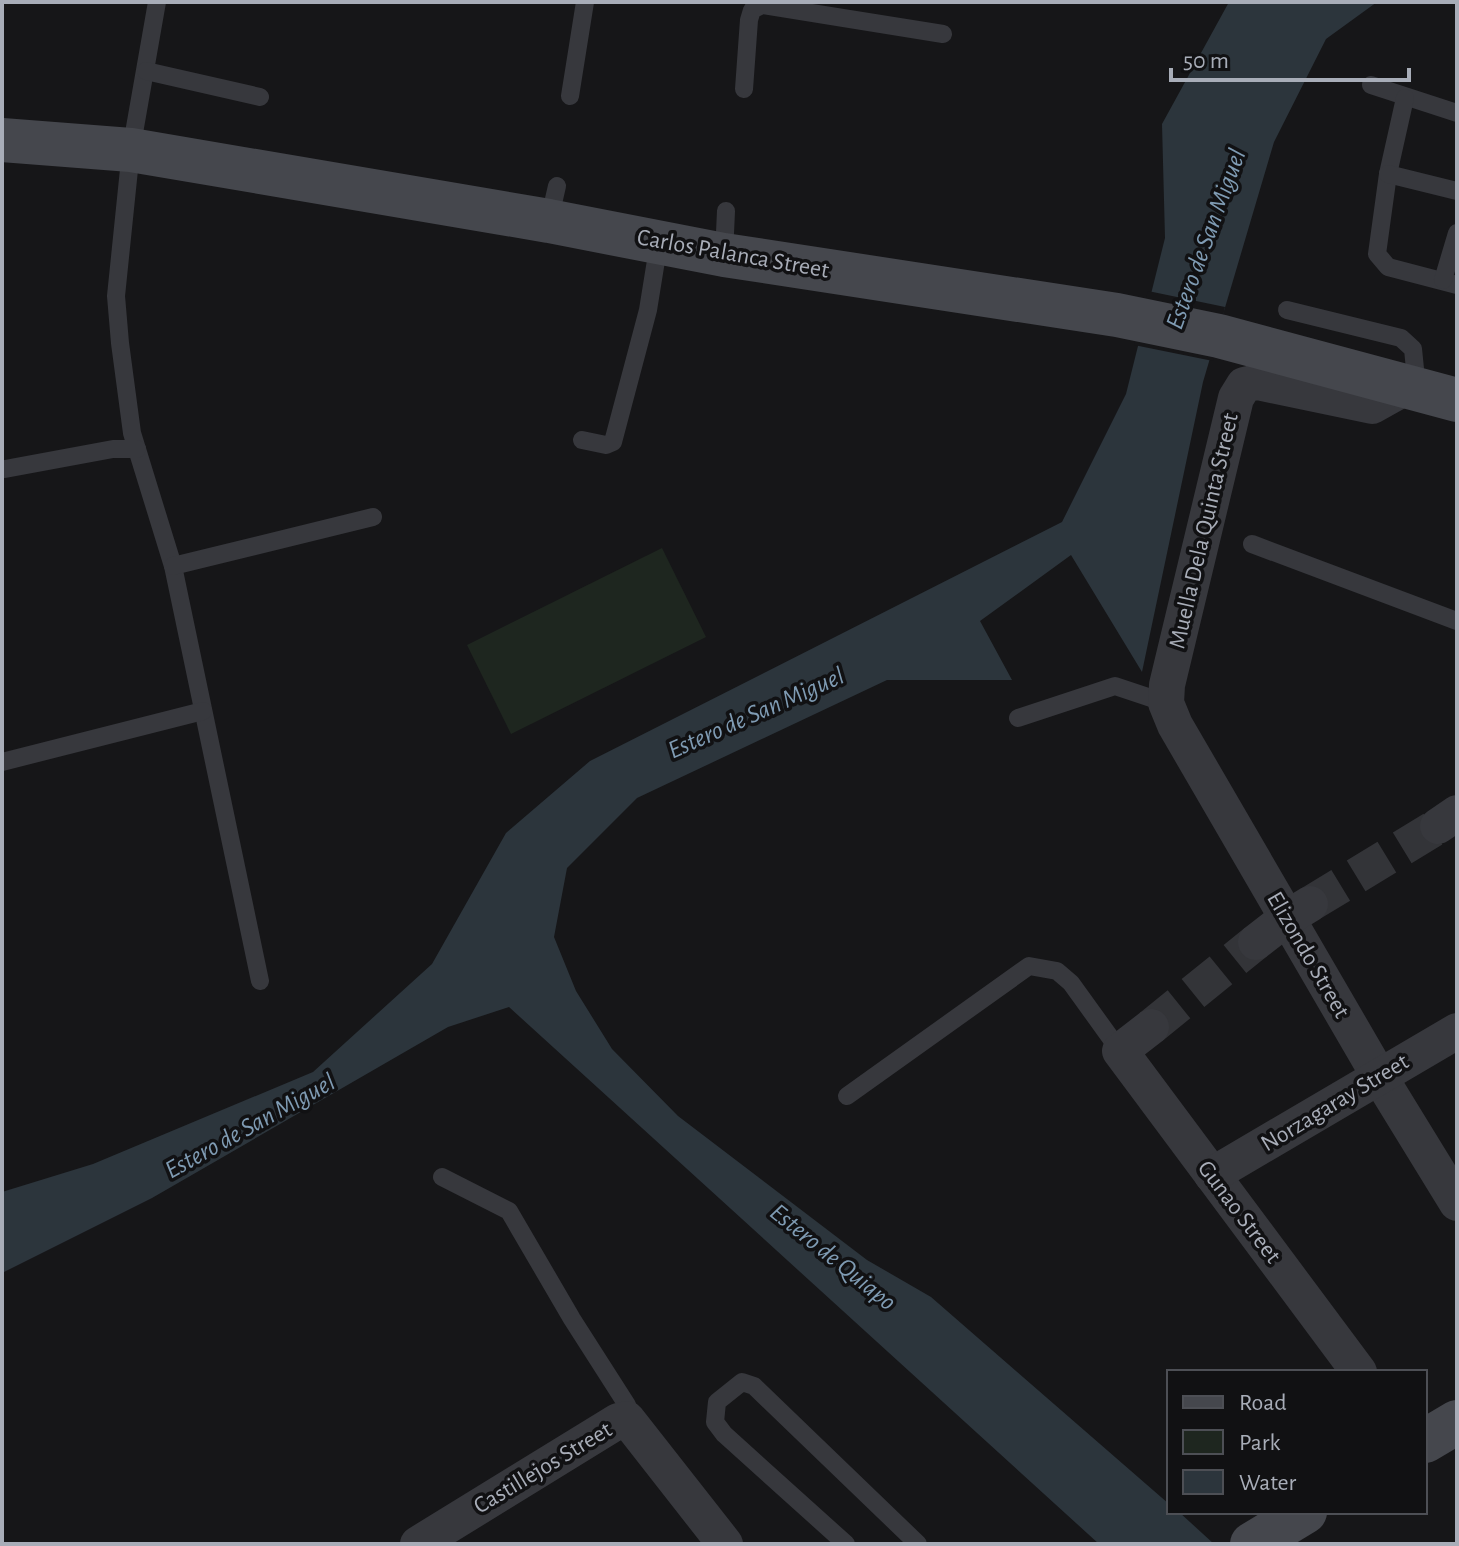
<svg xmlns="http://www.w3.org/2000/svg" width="1459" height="1546" font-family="'Alegreya Sans',sans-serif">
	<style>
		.green { fill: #1e261f }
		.water { fill: #2c353c }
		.pier { fill: #161618 }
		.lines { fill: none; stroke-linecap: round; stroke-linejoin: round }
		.street-tunnel { stroke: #333438; stroke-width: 36; stroke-dasharray: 36 18; stroke-linecap: butt }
		.lane { stroke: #37383d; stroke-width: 18 }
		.street { stroke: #37383d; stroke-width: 36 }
		.secondary { stroke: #45474d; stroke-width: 44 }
		.labels { text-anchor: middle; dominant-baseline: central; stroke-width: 7; stroke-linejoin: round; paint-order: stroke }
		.street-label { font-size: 24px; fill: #a8adb8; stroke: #111113 }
		.water-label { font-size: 26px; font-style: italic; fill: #7f9bb3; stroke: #111113 }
	</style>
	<rect width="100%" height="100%" fill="#161618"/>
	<!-- green -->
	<polygon class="green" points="662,548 706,637 511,734 467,645"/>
	<!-- water -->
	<polygon class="water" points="1229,2 1377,2 1326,39 1274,142 1203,382 1142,672 1071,555 980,621 1012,680 887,680 637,798 567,868 554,937 576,991 612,1049 678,1116 867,1260 931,1297 1169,1504 1169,1512 1179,1512 1214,1544 1099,1544 509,1007 448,1027 152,1198 2,1273 2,1192 93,1164 313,1072 432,964 506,833 590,761 1062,522 1126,394 1165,238 1162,124"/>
	<!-- pier -->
	<polygon class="pier" points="1148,291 1225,307 1213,361 1134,345"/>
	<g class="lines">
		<!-- street-tunnel -->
		<g class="street-tunnel">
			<polyline points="1310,904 1438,826"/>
			<polyline points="1151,1027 1256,942"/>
		</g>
		<!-- lane -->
		<g class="lane">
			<polyline points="157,2 131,150 116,296 120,343 132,433 173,566 260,981"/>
			<polyline points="146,71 260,97"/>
			<polyline points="1371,85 1457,113"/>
			<polyline points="744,89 749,20 752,10 762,5 943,34"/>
			<polyline points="570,96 585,2"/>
			<polyline points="1405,98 1388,174 1377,254 1388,267 1457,285"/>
			<polyline points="1388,174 1457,191"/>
			<polyline points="549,221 557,186"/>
			<polyline points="724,255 726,211"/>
			<polyline points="1443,280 1457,233"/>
			<polyline points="1287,310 1401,338 1413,349 1415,369 1406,386"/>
			<polyline points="582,440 606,445 613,442 648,310 659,242"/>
			<polyline points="5,469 113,449 137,449"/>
			<polyline points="1252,544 1457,621"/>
			<polyline points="173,566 373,517"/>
			<polyline points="1018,718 1115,686 1166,703"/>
			<polyline points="2,762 203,711"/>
			<polyline points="847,1096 1029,966 1057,971 1071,983 1120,1051"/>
			<polyline points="442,1177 509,1211 572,1319 627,1405 627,1419"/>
			<polyline points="846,1544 724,1434 715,1422 717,1402 742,1382 754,1386 918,1544"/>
		</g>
		<!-- street -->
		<g class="street">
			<polyline points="1406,387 1372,406 1257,382 1244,385 1236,398 1167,685 1166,703 1175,725 1379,1076 1457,1203"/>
			<polyline points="1438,826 1457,813"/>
			<polyline points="1256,942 1287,918 1310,904"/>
			<polyline points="1151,1027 1120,1051 1359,1372"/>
			<polyline points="1212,1175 1457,1031"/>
			<polyline points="418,1544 618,1421 627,1419 725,1544"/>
		</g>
		<!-- secondary -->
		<g class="secondary">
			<polyline points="2,140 131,150 549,221 724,255 1117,315 1219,336 1457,400"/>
			<polyline points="1425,1441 1457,1422"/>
			<polyline points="1252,1544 1305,1512"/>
		</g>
	</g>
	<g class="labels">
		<!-- street labels -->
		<g class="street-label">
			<text transform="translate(733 254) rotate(10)">Carlos Palanca Street</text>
			<text transform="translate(1204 531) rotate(-77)">Muella Dela Quinta Street</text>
			<text transform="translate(1308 955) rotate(60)">Elizondo Street</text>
			<text transform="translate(1335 1103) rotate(-31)">Norzagaray Street</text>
			<text transform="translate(1239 1212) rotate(53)">Gunao Street</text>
			<text transform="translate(543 1468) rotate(-31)">Castillejos Street</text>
		</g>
		<!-- water labels -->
		<g class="water-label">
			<text transform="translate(1206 239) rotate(-70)">Estero de San Miguel</text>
			<text transform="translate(756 713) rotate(-24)">Estero de San Miguel</text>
			<text transform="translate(250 1126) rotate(-29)">Estero de San Miguel</text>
			<text transform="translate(833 1257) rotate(39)">Estero de Quiapo</text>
		</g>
	</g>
	<!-- border -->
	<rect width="1459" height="1546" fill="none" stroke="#a8adb8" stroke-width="8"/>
	<!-- legend -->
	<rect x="1167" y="1370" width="260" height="144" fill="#111113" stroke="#4d4f55" stroke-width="2"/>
	<rect x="1183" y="1396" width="40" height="12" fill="#45474d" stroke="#4d4f55" stroke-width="2"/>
	<text x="1239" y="1410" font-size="24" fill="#a8adb8">Road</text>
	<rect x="1183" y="1430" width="40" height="24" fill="#1e261f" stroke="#4d4f55" stroke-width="2"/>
	<text x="1239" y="1450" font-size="24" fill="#a8adb8">Park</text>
	<rect x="1183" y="1470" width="40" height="24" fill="#2c353c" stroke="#4d4f55" stroke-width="2"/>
	<text x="1239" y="1490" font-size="24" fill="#a8adb8">Water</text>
	<!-- scale -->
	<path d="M1171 68v12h238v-12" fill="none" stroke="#a8adb8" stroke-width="4"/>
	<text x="1183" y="68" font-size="24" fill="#a8adb8" stroke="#111113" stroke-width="6" paint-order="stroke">50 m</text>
</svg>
